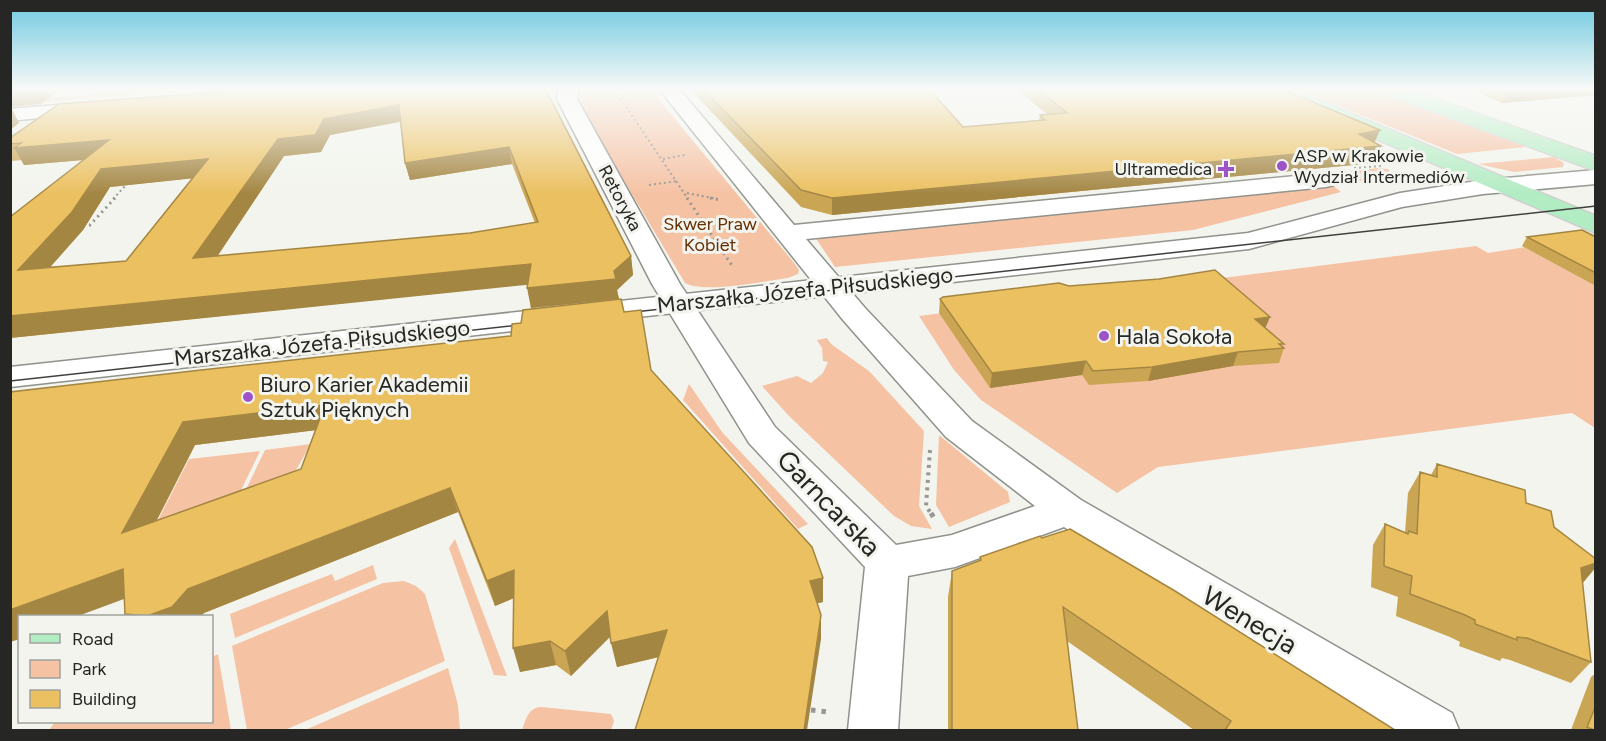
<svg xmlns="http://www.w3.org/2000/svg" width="1606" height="741" font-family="Figtree,sans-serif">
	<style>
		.green { fill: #f6c2a4 }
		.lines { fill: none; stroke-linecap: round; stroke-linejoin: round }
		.street-casing { stroke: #90928c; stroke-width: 3 }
		.secondary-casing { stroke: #90928c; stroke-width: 3 }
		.primary-casing { stroke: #cfcfcf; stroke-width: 3 }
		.path-far3 { stroke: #979893; stroke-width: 2; stroke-dasharray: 2 3; stroke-linecap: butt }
		.path-far2 { stroke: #979893; stroke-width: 3; stroke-dasharray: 2 4; stroke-linecap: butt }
		.path-far1 { stroke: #979893; stroke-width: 4; stroke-dasharray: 3 4.5; stroke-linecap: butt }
		.path { stroke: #979893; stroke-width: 5; stroke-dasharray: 4.5 6; stroke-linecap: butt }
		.street { fill: #fff; fill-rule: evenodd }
		.secondary { fill: #fff; fill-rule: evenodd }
		.primary { fill: #b2ecc3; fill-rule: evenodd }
		.tram { stroke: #40403d; stroke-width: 1.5 }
		.wall { fill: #caa553; fill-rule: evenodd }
		.shaded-wall { fill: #a48643 }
		.building { fill: #ebc060; stroke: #a48643; stroke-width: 1.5; fill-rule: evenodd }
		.poi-dot { fill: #9d54c7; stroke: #f2f4ed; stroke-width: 2 }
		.labels { text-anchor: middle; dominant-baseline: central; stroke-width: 6; stroke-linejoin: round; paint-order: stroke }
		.far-poi-label { font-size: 18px; fill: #262624; stroke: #f2f4ed; text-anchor: start }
		.far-street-label { font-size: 18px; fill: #262624; stroke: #f2f4ed }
		.far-park-label { font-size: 18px; fill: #663005; stroke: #f2f4ed }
		.street-label { font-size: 22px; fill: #262624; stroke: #f2f4ed }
		.poi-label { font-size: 22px; fill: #262624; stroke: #f2f4ed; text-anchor: start }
		.near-street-label { font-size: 27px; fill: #262624; stroke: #f2f4ed }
	</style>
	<rect width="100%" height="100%" fill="#f2f4ed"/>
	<!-- green -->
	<g class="green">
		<path d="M110 90H197L22 104C50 93 82 99 110 90Z"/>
		<path d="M578 90H651L795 264 799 270 798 274 788 278C765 281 704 294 685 283L583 112Z"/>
		<polygon points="1300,90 1372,90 1526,147 1457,154"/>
		<polygon points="1554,157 1564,163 1563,167 1514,172 1478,164"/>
		<path d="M1377 168 1388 169 1392 173C1375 179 1355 187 1340 173Z"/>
		<polygon points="1326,180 1341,192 1193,230 835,267 811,231"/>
		<polygon points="1578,239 1595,248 1595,428 1572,413 1158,467 1117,493 981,400 954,370 919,316 1476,246 1488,253"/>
		<polygon points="827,338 831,344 869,371 924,431 919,506 932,529 911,526 894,516 789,416 762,386 797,376 811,383 823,373 828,362 823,361 822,348 817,340"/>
		<polygon points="689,384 722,432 808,524 798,529 683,400"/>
		<polygon points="939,435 1008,492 1010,502 949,527 936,505"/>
		<polygon points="311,444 285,489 238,506 265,450"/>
		<polygon points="260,451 233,507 149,538 189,459"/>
		<polygon points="455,539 507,676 494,675 449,548"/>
		<polygon points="373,565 377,579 235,638 230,614 332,574 335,581"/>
		<polygon points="404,581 416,586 425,594 445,661 285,730 247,730 232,646 383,583"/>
		<polygon points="218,654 231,730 49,730 55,722 212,722 212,657"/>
		<polygon points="448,668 458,705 460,730 305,730"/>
		<path d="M541 707 611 714 614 721 611 730H522C526 719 528 708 541 707Z"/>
	</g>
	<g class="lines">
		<!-- street casing -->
		<g class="street-casing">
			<g id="street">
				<polygon points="558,90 578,90 577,99 680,284 775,427 896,545 952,535 1035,506 946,437 843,320 660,90 680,90 794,225 1326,173 1334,175 1338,180 1334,185 1326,187 806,239 865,308 972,421 1081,500 1452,713 1459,730 1390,730 1064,527 955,567 908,576 898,730 848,730 865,567 749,443 652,284 557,99"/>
				<polygon points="91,102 98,104 101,108 98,112 10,121 10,109"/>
			</g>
		</g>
		<!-- secondary casing -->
		<g class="secondary-casing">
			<polygon id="secondary" points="1596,170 1596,184 1483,194 1402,207 1249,249 10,387 10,367 1248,233 1400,193 1483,180"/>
		</g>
		<!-- primary casing -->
		<g class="primary-casing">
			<g id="primary">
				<polygon points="1269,90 1295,90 1596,216 1596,233 1271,94"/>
				<polygon points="1383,90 1411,90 1596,156 1596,171 1385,94"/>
			</g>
		</g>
		<!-- path-far3 -->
		<g class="path-far3">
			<polyline points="615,90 688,199"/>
			<polyline points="663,159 685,155"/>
			<polyline points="1354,168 1382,166"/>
			<polyline points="649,185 678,181"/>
			<polyline points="687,193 717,199"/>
			<polyline points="113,199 126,185"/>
		</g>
		<!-- path-far2 -->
		<g class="path-far2">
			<polyline points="687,198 733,267"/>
			<polyline points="710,198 721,200"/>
			<polyline points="83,226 90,225 115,198"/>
		</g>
		<!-- path-far1 -->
		<polyline class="path-far1" points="930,450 926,506 932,515"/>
		<!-- path -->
		<g class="path">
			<polyline points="931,513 934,518"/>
			<polyline points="811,710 828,712"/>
		</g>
		<!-- street -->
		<use href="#street" class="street"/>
		<!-- secondary -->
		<use href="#secondary" class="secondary"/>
		<!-- primary -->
		<use href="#primary" class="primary"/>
		<!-- tram -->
		<g class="tram">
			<polyline points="625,313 1596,206"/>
			<polyline points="10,381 529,324"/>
		</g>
	</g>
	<!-- wall -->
	<g class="wall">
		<path d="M547 90 631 256 633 275 617 290 619 299 531 308 528 284 10 338 84 160 24 165 22 160 11 161 10 138ZM400 122 405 163 410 180 512 164 535 223 470 233 217 256 284 156 321 152 330 135ZM192 178 126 261 50 267 83 230 110 187Z"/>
		<polygon points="691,90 930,90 963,127 1039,120 1040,115 1047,114 1018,90 1284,90 1374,143 1374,163 832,215 801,207"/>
		<polygon points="1471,90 1596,90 1596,95 1502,103"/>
		<polygon points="1527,237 1596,237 1596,286 1522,246"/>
		<polygon points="1069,286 1270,317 1265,328 1284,348 1279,363 1233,366 1148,381 1089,385 1082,375 990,388 939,313 940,299"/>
		<path d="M624 312 651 370 823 578V602L817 603 821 615V639L659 657 617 667 610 636 571 676 556 665 520 672 514 598 495 606 458 512 204 613 201 616H127L125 614V599L10 392 511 336ZM315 430 301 469 157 520 195 445Z"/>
		<polygon points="1437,464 1526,503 1554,527 1596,559 1596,567 1582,583 1591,662 1571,683 1510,660 1502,658 1500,661 1459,646 1460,642 1450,637 1396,616 1398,597 1371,587 1373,545 1385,524 1405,533 1408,493 1420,472 1431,475"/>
		<polygon points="1042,538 1395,730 1194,730 1067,641 1078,730 948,730 948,597 952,571 979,561 980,557"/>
		<polygon points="1596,673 1596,730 1571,730 1591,677"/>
	</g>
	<!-- shaded-wall -->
	<g class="shaded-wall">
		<polygon points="10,90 59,90 41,104 11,107 19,123 10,130"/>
		<polygon points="1509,90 1596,90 1596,95 1502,103"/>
		<polygon points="399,105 403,121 330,135 321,152 284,156 203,278 193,258 278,139 324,119"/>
		<polygon points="1380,130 1373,146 1381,146 1374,163 832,215 832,198 1359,134"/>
		<polygon points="109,140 117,157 24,165 14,148"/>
		<polygon points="509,147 512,164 410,180 405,163"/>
		<polygon points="208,159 215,176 110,187 83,230 30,290 18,270 101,169"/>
		<polygon points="631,256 633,275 617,290 619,299 531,308 527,288 614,271"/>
		<polygon points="531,264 535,284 10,338 10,316"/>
		<polygon points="1270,317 1264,331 1255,319"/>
		<polygon points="1238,352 1233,366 1148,381 1152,367"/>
		<polygon points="1086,361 1082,375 990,388 992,373"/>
		<polygon points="325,405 334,428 195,445 138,557 122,533 183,422"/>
		<polygon points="450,488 458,512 204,613 201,616 147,616 188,589"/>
		<polygon points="1596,563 1596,567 1582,584 1581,568"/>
		<polygon points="123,569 140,593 78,616 20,616 20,639 10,642 10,610"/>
		<polygon points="514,570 521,595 495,606 487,581"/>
		<polygon points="823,578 823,602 810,605 810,581"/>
		<polygon points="607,611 612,635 571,676 565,651"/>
		<polygon points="821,615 821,639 807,730 804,730"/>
		<polygon points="667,630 671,654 617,667 611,643"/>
		<polygon points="550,641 556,665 520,672 513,648"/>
	</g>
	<!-- building -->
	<g class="building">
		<path d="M244 90H546L631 256 614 271 616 279 527 288 531 264 10 316V217L109 140 14 148 21 143 10 144V138L59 104ZM399 105 405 163 509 147 538 222 470 233 193 258 278 139 315 135 324 119ZM208 159 126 261 18 270 72 212 101 169Z"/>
		<polygon points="704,90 930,90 963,127 1045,120 1040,115 1067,113 1039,90 1284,90 1380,130 1359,134 1381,146 832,198 801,190"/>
		<polygon points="1582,230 1596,237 1596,273 1527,237"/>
		<polygon points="1215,270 1270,317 1255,319 1284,344 1279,344 1284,348 1238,352 1152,367 1093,371 1086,361 992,373 940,299 943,297 1059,283 1069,286 1159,279"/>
		<path d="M621 299 624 312 641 310 651 370 812 547 823 578 810 581 821 615 804 730H635L667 630 611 643 607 611 565 651 550 641 513 648 514 570 487 581 450 488 188 589 172 607 147 616 125 614 123 569 10 610V392L201 370 511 336 512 324 521 323 523 310ZM325 405 301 469 122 533 183 422Z"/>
		<polygon points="1437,464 1525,490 1526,503 1551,511 1554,527 1596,559 1596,563 1581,568 1591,662 1527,638 1517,637 1517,640 1475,624 1475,620 1465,615 1410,594 1412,576 1384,566 1385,524 1408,534 1409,531 1417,534 1420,472 1437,477"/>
		<polygon points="1070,529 1175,591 1395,730 1225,730 1231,721 1063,607 1078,730 952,730 952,571 981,560 980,557 1040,536 1042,538"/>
		<polygon points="1596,705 1596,730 1594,730 1587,727"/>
	</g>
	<!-- sky -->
	<linearGradient id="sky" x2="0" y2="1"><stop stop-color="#6dc8e1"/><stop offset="0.46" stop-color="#f9faf7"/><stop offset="1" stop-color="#f9faf7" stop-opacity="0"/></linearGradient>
	<rect width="1606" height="194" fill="url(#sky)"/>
	<!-- markers -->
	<g class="poi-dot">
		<circle cx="1282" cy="166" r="6"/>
		<path d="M1223 160h6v6h6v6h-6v6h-6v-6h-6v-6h6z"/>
		<circle cx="1104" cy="336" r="6"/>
		<circle cx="248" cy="397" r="6"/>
	</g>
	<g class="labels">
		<!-- far-poi labels -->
		<g class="far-poi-label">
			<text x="1294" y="156">ASP w Krakowie<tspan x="1294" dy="21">Wydział Intermediów</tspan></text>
			<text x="1212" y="169" text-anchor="end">Ultramedica</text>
		</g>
		<!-- far-street labels -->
		<g class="far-street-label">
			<text transform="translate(620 198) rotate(62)">Retoryka</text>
		</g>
		<!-- far-park labels -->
		<g class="far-park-label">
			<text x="710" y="224">Skwer Praw<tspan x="710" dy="21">Kobiet</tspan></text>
		</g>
		<!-- street labels -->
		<g class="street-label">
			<text transform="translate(805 290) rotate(-6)">Marszałka Józefa Piłsudskiego</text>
			<text transform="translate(322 343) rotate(-6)">Marszałka Józefa Piłsudskiego</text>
		</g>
		<!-- poi labels -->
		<g class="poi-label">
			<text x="1116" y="336">Hala Sokoła</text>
			<text x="260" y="384">Biuro Karier Akademii<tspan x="260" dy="25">Sztuk Pięknych</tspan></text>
		</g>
		<!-- near-street labels -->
		<g class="near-street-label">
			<text transform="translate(829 503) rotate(46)">Garncarska</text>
			<text transform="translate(1250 620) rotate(31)">Wenecja</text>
		</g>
	</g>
	<!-- border -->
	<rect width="1606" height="741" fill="none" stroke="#262624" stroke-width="24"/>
	<!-- legend -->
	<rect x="18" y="615" width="195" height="108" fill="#f2f4ed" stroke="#a0a29d" stroke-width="1.5"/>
	<rect x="30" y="634" width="30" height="9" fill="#b2ecc3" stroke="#a0a29d" stroke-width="1.5"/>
	<text x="72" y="645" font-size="18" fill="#262624">Road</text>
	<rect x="30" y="660" width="30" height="18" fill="#f6c2a4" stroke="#a0a29d" stroke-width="1.5"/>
	<text x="72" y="675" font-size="18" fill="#262624">Park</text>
	<rect x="30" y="690" width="30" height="18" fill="#ebc060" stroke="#a0a29d" stroke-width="1.5"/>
	<text x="72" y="705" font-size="18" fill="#262624">Building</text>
</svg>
